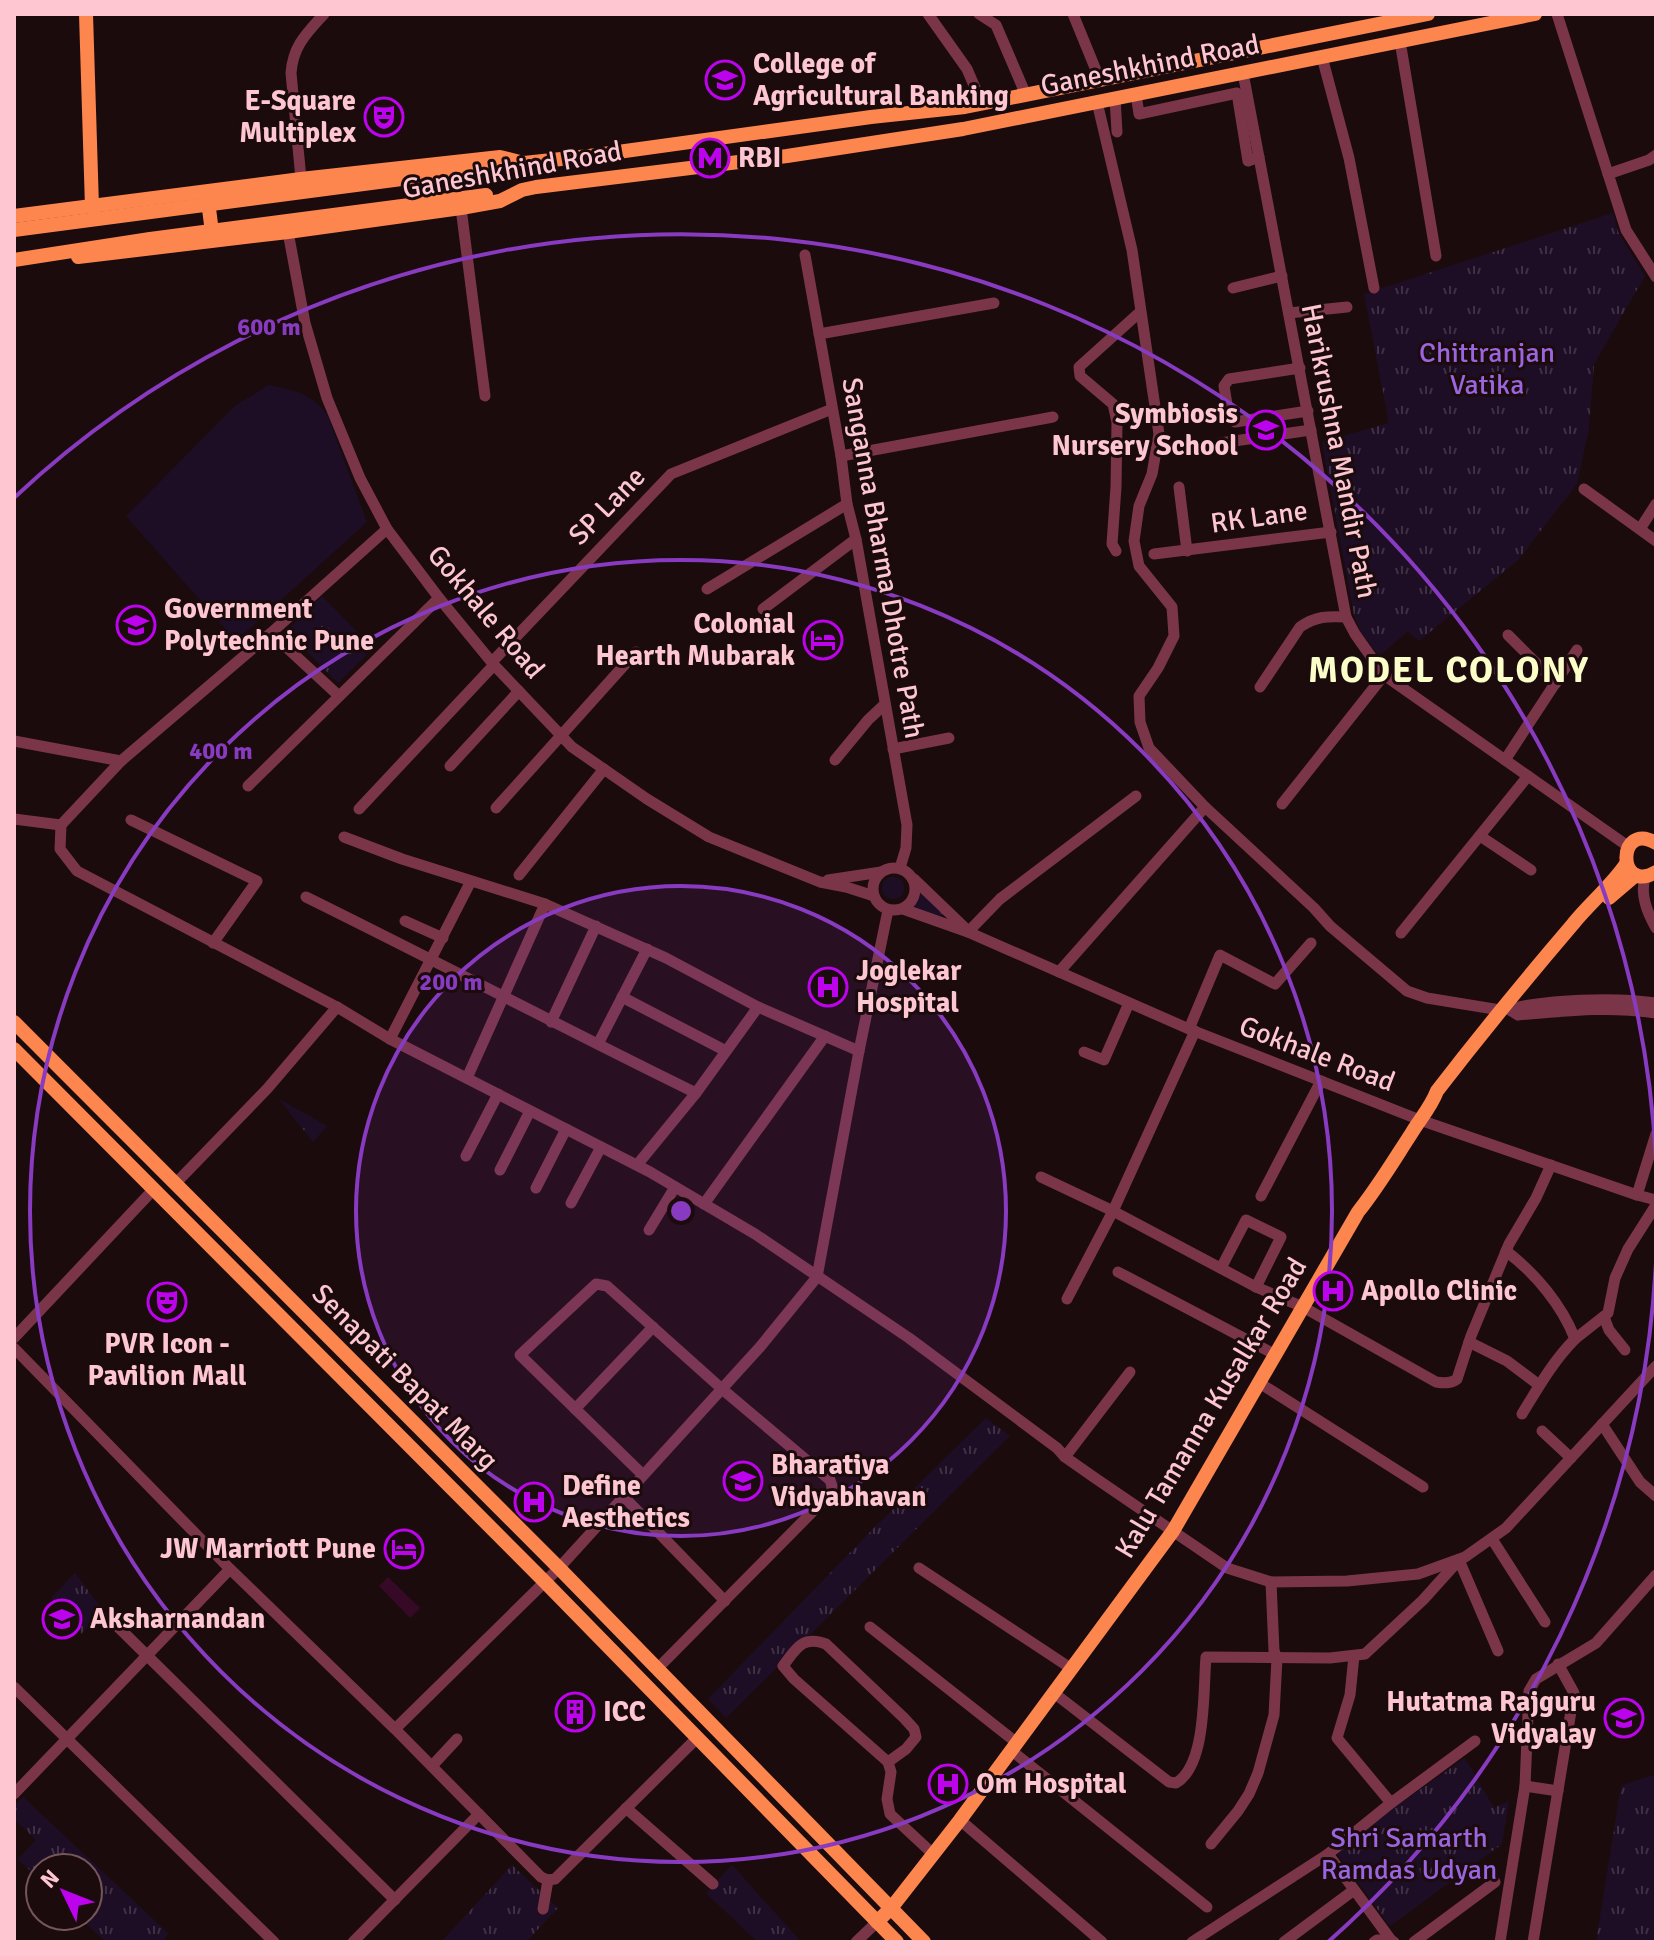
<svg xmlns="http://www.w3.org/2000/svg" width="1670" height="1956" font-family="Signika,sans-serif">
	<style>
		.grass { fill: url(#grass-tufts) }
		.pitch { fill: #1d0e25 }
		.water { fill: #360927 }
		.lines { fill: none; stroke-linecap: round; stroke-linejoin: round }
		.minor { stroke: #7a3648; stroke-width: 11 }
		.major { stroke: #fd864e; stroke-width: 14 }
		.major-bridge { stroke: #fd864e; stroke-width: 14 }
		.ring { fill: none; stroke: #883bc1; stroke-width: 4 }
		.labels { text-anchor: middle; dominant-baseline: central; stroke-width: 6; stroke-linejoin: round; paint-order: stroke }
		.poi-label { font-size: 28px; font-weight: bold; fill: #fec6d1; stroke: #1b0b0d; text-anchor: start }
		.street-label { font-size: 28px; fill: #fec6d1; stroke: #1b0b0d }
		.park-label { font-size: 28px; fill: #9b65e0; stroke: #1b0b0d }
		.district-label { font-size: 36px; font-weight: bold; letter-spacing: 2px; fill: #fbfec8; stroke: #1b0b0d }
		.centre { fill: #883bc1; stroke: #1b0b0d; stroke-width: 4 }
		.ring-label { font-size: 24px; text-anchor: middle; font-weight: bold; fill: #883bc1; stroke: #1b0b0d; stroke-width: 6; stroke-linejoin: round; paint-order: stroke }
	</style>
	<defs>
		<pattern id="grass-tufts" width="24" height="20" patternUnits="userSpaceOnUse" patternTransform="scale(2)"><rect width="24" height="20" fill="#1d0e25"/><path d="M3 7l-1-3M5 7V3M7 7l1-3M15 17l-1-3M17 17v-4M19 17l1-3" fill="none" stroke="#3f3044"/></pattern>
	</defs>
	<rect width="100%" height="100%" fill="#1b0b0d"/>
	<!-- grass -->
	<g class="grass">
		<polygon points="1613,213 1618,232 1645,276 1594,364 1589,428 1577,484 1518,560 1419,641 1408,631 1379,656 1361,632 1354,615 1322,442 1389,423 1364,294"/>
		<polygon points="322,596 373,648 338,683 287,631"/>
		<circle cx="893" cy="888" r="11"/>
		<polygon points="920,891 944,915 943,916 912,909 911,907"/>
		<polygon points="279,1099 327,1126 313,1142"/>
		<polygon points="986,1418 1010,1436 726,1718 708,1699 873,1529"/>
		<polygon points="75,1573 103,1610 81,1634 51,1598"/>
		<polygon points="1465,1758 1494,1808 1509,1801 1502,1844 1390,1926 1334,1850"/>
		<polygon points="1656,1774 1656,1942 1596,1942 1621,1786"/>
		<polygon points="23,1797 169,1934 161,1942 106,1942 78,1916 88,1916 88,1868 40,1868 40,1880 18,1859 36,1840 14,1819 14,1806"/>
		<polygon points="512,1865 558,1908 526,1942 441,1942"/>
		<polygon points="732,1865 801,1942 758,1942 706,1893"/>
	</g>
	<!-- pitch -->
	<path class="pitch" d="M269 385C294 390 310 393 327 414L367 522 236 641 126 516 236 405Z"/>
	<!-- water -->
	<polygon class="water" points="388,1577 420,1608 410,1618 379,1586"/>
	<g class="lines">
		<!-- minor -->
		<g class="minor">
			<polyline points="928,14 967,69 982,104"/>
			<polyline points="979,14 996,25 1026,95"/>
			<polyline points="1073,14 1100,80"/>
			<polyline points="1557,14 1626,230 1656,277"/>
			<polyline points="1400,41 1436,256"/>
			<polyline points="1322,57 1349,158 1374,288"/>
			<polyline points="1243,73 1346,617 1355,634 1384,675 1629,847"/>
			<polyline points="1136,94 1139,114 1237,93 1248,161 1259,157"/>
			<polyline points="1115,98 1117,132"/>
			<polyline points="1097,102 1132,250 1159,434 1152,474 1139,506 1134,541 1139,566 1172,607 1173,621 1174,636 1158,668 1139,696 1140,722 1149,748 1205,807"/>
			<polyline points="1608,174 1649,160 1656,155"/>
			<path d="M301 179 291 73C293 46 306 34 324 14"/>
			<polyline points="461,208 485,396"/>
			<polyline points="288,232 305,323 327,398 360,478 387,529 439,598 494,665 572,747 647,799 709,837 820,882 846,887 874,896"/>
			<polyline points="805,255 841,456 847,504 856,539 907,825 906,848 900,868"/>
			<polyline points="1233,288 1282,276"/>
			<polyline points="1289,313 1347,307"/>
			<polyline points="819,334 994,303"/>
			<polyline points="1300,368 1229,379 1224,386 1229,417 1235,422 1308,411"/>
			<polyline points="1220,443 1311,430"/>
			<polyline points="841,456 1053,417"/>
			<polyline points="1179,487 1187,551"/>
			<polyline points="1584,489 1656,541"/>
			<polyline points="1640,529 1656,504"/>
			<polyline points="1116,551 1112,544 1116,487 1117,422 1113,404 1080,376 1079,367 1140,312"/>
			<polyline points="1154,554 1331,532"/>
			<polyline points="707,589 847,504"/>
			<polyline points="763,609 856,539"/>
			<polyline points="271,633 339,696"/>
			<polyline points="1508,635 1556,683"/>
			<polyline points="492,662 671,474 832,409"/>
			<path d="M1260 687 1300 627C1316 616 1328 616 1346 617"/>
			<polyline points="14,741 121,761"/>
			<polyline points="893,749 949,738"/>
			<polyline points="835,760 868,720 885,704"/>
			<polyline points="1505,760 1577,650"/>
			<polyline points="450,766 519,691"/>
			<polyline points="248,786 439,598"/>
			<polyline points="1282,804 1384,675"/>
			<polyline points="496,808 636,652"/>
			<polyline points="359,809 494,665"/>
			<polyline points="14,819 61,825"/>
			<polyline points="131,820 257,881 213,943"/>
			<polyline points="61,825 60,849 77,871 337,1007 390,1039 650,1172 755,1234 909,1338 1057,1448 1065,1457 1095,1478 1227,1568 1271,1582 1347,1581 1418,1574 1465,1557 1506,1528 1656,1366"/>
			<polyline points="61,825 121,761 271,633 387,529"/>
			<polyline points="1480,836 1531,870"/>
			<polyline points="344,837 402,859 545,904 666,958 758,1007 859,1051"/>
			<circle cx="894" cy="889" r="21"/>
			<polyline points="519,875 604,769"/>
			<path d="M1645 877C1640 895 1647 912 1656 928"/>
			<polyline points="914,879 965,928"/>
			<polyline points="828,880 881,872"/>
			<path d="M306 897C436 961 565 1029 696 1093"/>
			<polyline points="903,909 968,932 1189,1029 1420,1120 1637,1195 1656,1200"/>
			<polyline points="405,921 443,938"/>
			<polyline points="968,932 1000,899 1136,796"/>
			<polyline points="1401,933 1528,776"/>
			<polyline points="1059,972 1205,807 1314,908 1330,926 1407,991 1427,998 1500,1010"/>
			<polyline points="622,997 726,1051"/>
			<path d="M1510 1010C1524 1004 1538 1004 1554 1002 1589 999 1621 998 1656 1003"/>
			<path d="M1510 1010 1518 1015C1567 1011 1607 1006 1656 1013"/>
			<polyline points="551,1022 596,926"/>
			<polyline points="1189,1029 1220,955 1275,984 1311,943"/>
			<polyline points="390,1039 471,881"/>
			<polyline points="598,1044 647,949"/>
			<polyline points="1084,1052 1104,1060 1129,1003"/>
			<polyline points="467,1078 545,904"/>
			<polyline points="466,1156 498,1094"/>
			<polyline points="637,1165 696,1093 758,1007"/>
			<polyline points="500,1170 530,1111"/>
			<path d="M1041 1177 1113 1211 1256 1287 1303 1307 1436 1382C1443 1383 1451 1384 1457 1379L1471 1336 1509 1244 1536 1198 1551 1165"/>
			<polyline points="175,1184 267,1089 337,1007"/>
			<polyline points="536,1188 566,1129"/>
			<polyline points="1637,1195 1656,1134"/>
			<polyline points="1261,1196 1321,1081"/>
			<polyline points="571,1203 601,1147"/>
			<polyline points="704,1204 825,1036"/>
			<polyline points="649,1230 675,1187"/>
			<path d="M1506 1251C1535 1273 1562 1305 1575 1339 1553 1361 1538 1388 1522 1414"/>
			<polyline points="1221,1268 1246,1220 1281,1237 1256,1287"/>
			<polyline points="1118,1272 1274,1354"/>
			<polyline points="1067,1299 1113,1211 1195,1031"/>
			<polyline points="1604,1317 1609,1330 1625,1350"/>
			<polyline points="14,1338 153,1190"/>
			<polyline points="1575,1339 1608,1313 1615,1278 1628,1249 1656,1205"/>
			<polyline points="1469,1342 1507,1361 1539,1385"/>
			<polyline points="14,1348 230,1569 395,1729 541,1877 548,1880"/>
			<polyline points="1258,1382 1423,1487"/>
			<polyline points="575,1409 653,1327"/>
			<polyline points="1602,1424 1640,1482 1656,1496"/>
			<polyline points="1542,1431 1571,1458"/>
			<polyline points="1065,1457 1130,1372"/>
			<polyline points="643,1475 520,1355 596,1284 607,1286 722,1389 830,1480 832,1486 831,1493 663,1663"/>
			<polyline points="624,1497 725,1601"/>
			<polyline points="1492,1539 1545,1622"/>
			<polyline points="919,1568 1072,1669"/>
			<polyline points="109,1618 395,1900"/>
			<polyline points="870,1627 1017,1743"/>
			<polyline points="1354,1656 1350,1695 1337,1738 1391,1803"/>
			<polyline points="14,1687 274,1942"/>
			<path d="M1054 1693 1169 1782 1176 1783C1207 1765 1203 1690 1206 1657L1330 1658 1365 1654 1423 1600 1459 1560 1498 1651"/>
			<polyline points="395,1729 559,1568 760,1347 817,1277 859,1051 888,910"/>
			<polyline points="1012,1751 1207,1907"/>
			<path d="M888 1762 906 1749 916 1737 914 1729 904 1718 826 1644C802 1635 796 1649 783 1666L794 1679 888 1762 891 1772 887 1799 890 1814 933 1854"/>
			<polyline points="432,1766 457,1739"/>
			<polyline points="1525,1786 1558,1791"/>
			<polyline points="14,1794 230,1569"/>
			<polyline points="626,1808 713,1884"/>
			<polyline points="960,1820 1102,1942"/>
			<polyline points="1211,1844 1238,1811 1249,1794 1258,1773 1274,1715 1277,1658 1274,1651 1271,1582"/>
			<polyline points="1328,1854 1391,1940 1394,1942"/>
			<polyline points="548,1880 555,1879 697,1738"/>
			<polyline points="543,1909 548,1880"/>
			<polyline points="353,1942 479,1814"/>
			<polyline points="856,1942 877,1922"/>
			<polyline points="1192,1942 1328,1854 1391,1803 1475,1741"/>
			<polyline points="1284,1942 1354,1890"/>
			<polyline points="1374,1942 1377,1940 1391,1940"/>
			<polyline points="1414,1942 1495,1882"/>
			<polyline points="1500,1942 1525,1786 1529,1691 1536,1679 1596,1643 1656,1575"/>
			<polyline points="1533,1942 1574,1693 1558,1664"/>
		</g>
		<!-- major -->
		<g class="major">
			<polyline points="86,14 92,207"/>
			<polyline points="207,193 213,240"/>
			<polyline points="14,216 301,179 500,157 524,163 589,156 871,117 965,107 1428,14"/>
			<polyline points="78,257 288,232 461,208 500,201 522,190 536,187 787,156 963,129 1535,14"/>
			<path d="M1656 843C1617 820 1616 895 1656 872"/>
			<polyline points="1609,898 1636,875"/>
			<polyline points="14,1022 559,1568 924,1942"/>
			<polyline points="14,1049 545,1582 897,1942"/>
			<path d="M877 1922 892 1907 960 1820 1173 1531 1358 1212C1378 1187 1394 1160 1411 1134 1420 1119 1431 1107 1437 1091 1481 1034 1526 979 1573 924 1590 903 1611 886 1626 864"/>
		</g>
		<!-- major-bridge -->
		<g class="major-bridge">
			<polyline points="14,230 493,167"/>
			<polyline points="14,260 150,239 486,195"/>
		</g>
	</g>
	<!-- distance rings -->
	<circle cx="681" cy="1211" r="325" fill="#883bc1" fill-opacity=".12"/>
	<g class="ring">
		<circle cx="681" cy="1211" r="325"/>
		<circle cx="681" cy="1211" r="651"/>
		<path d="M1656 1262A976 976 0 0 1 1328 1942M15 497A976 976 0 0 1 1656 1160"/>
	</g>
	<!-- icons -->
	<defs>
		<g id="university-ring" transform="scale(2)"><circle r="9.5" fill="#1b0b0d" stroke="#bd03ed" stroke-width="1.5"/><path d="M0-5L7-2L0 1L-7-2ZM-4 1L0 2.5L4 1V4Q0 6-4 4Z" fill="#bd03ed"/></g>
		<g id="theatre-ring" transform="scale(2)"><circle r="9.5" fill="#1b0b0d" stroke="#bd03ed" stroke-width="1.5"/><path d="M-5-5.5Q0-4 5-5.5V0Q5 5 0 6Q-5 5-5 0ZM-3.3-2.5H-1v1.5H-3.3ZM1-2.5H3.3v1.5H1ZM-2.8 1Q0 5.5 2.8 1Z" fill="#bd03ed"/></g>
		<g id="metro-ring" transform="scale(2)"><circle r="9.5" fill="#1b0b0d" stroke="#bd03ed" stroke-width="1.5"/><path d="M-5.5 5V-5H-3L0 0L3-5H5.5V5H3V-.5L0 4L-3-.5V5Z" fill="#bd03ed"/></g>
		<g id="school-ring" transform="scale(2)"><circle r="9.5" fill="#1b0b0d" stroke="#bd03ed" stroke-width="1.5"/><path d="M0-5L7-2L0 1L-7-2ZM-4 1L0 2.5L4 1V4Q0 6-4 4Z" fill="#bd03ed"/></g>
		<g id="hotel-ring" transform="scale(2)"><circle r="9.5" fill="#1b0b0d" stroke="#bd03ed" stroke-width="1.5"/><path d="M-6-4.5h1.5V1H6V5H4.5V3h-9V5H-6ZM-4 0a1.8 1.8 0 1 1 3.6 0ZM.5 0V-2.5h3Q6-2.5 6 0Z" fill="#bd03ed"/></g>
		<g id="hospital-ring" transform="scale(2)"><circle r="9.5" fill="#1b0b0d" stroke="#bd03ed" stroke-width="1.5"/><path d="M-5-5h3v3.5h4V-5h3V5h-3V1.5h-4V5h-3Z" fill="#bd03ed"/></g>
		<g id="building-ring" transform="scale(2)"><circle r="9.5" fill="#1b0b0d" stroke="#bd03ed" stroke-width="1.5"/><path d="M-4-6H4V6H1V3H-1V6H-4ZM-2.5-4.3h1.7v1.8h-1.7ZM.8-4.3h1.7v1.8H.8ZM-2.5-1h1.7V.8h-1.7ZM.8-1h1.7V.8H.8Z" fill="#bd03ed"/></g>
	</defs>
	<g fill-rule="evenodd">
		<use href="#university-ring" x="725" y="80"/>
		<use href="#theatre-ring" x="384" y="117"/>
		<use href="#metro-ring" x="710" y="158"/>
		<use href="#school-ring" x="1266" y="430"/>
		<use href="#university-ring" x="136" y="625"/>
		<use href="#hotel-ring" x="823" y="640"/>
		<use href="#hospital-ring" x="828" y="987"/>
		<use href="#hospital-ring" x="1333" y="1291"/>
		<use href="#theatre-ring" x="167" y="1302"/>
		<use href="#school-ring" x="743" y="1481"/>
		<use href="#hospital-ring" x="534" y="1502"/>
		<use href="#hotel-ring" x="404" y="1549"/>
		<use href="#school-ring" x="62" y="1619"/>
		<use href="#building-ring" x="575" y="1712"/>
		<use href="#school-ring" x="1624" y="1718"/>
		<use href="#hospital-ring" x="948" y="1784"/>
	</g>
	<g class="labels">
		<!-- poi labels -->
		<g class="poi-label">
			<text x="753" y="64">College of<tspan x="753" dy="32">Agricultural Banking</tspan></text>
			<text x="356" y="101" text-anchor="end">E-Square<tspan x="356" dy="32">Multiplex</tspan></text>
			<text x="738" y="158">RBI</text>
			<text x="1238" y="414" text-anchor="end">Symbiosis<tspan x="1238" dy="32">Nursery School</tspan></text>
			<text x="164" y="609">Government<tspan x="164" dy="32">Polytechnic Pune</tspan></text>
			<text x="795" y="624" text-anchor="end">Colonial<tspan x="795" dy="32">Hearth Mubarak</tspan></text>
			<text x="856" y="971">Joglekar<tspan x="856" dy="32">Hospital</tspan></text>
			<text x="1361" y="1291">Apollo Clinic</text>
			<text x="167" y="1344" text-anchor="middle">PVR Icon -<tspan x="167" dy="32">Pavilion Mall</tspan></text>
			<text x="771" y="1465">Bharatiya<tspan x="771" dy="32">Vidyabhavan</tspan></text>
			<text x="562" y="1486">Define<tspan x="562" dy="32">Aesthetics</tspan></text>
			<text x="376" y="1549" text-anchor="end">JW Marriott Pune</text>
			<text x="90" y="1619">Aksharnandan</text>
			<text x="1596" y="1702" text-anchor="end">Hutatma Rajguru<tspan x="1596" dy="32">Vidyalay</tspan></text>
			<text x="603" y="1712">ICC</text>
			<text x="976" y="1784">Om Hospital</text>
		</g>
		<!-- street labels -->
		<g class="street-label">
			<text transform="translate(1150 65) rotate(-11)">Ganeshkhind Road</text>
			<text transform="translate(512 170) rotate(-10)">Ganeshkhind Road</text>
			<text transform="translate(1339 451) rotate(79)">Harikrushna Mandir Path</text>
			<text transform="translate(607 506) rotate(-46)">SP Lane</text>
			<text transform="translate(1259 517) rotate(-8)">RK Lane</text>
			<text transform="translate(883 558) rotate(80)">Sanganna Bharma Dhotre Path</text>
			<text transform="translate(486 612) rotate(50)">Gokhale Road</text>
			<text transform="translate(1317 1054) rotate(21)">Gokhale Road</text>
			<text transform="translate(405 1377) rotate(45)">Senapati Bapat Marg</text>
			<text transform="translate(1211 1408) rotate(-59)">Kalu Tamanna Kusalkar Road</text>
		</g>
		<!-- park labels -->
		<g class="park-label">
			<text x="1487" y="353">Chittranjan<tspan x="1487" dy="32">Vatika</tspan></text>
			<text x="1409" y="1838">Shri Samarth<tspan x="1409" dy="32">Ramdas Udyan</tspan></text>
		</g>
		<!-- district labels -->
		<g class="district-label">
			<text x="1449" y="670">MODEL COLONY</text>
		</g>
	</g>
	<circle cx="681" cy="1211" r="12" class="centre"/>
	<g class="ring-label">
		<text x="269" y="335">600 m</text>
		<text x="221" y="759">400 m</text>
		<text x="451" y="990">200 m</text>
	</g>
	<!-- border -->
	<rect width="1670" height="1956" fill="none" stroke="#fec6d1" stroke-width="32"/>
	<!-- north arrow -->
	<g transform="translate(64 1892) rotate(313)"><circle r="38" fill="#1b0b0d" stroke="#76565b" stroke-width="2"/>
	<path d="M0-6L14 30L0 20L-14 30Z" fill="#bd03ed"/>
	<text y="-12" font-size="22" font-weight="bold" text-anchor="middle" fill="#fec6d1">N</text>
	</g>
</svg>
